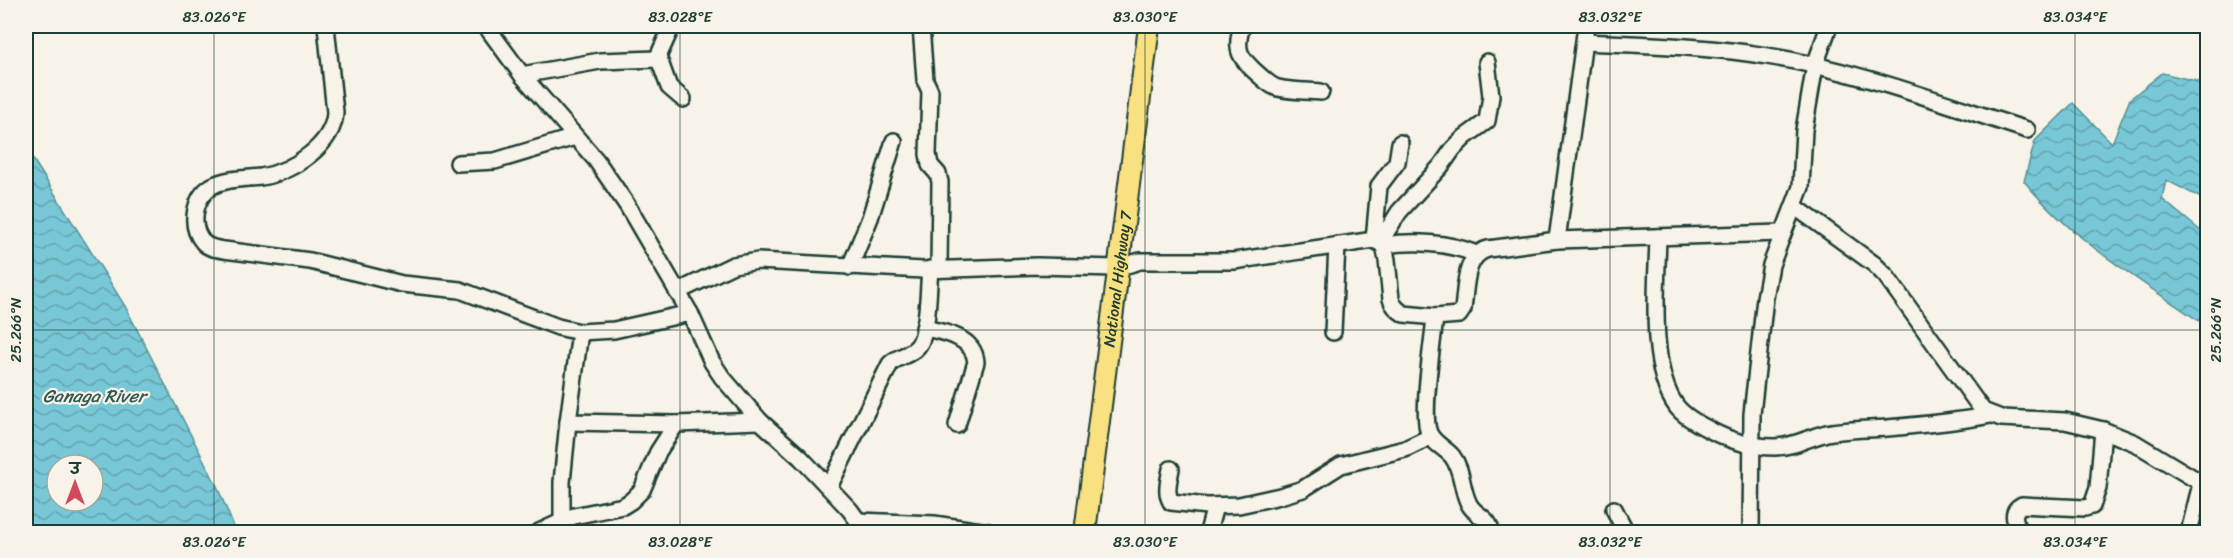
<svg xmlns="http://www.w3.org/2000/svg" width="2233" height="558" font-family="Sriracha,'Playpen Sans Deva',sans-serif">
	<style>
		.water { fill: url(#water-waves); stroke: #549095; stroke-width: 1.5; fill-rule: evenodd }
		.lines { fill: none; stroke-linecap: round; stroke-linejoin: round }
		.minor-casing { stroke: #1f3d34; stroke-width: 20 }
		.major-casing { stroke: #1f3d34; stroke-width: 24 }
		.minor { stroke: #f7f3e8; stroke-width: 15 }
		.major { stroke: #f9e181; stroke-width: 20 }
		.ticks { fill: none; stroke: #1f3d34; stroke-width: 1.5; stroke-opacity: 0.45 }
		.labels { text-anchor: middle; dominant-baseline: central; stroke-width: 4.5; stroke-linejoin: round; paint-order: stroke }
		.street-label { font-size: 16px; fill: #1f3d34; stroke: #f7f3e8 }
		.water-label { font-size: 18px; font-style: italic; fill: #315954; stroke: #f7f3e8 }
		.neatline { fill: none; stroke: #1f3d34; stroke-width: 2 }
		.ticks-label { font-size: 15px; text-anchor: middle; fill: #1f3d34 }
	</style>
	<defs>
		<pattern id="water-waves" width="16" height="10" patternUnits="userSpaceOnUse" patternTransform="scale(1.5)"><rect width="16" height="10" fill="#78c7d6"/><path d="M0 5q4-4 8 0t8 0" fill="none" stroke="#62a3ae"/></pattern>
	</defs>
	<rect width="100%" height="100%" fill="#f7f3e8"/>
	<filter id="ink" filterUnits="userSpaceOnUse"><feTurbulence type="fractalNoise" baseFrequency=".0167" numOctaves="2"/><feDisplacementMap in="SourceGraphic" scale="12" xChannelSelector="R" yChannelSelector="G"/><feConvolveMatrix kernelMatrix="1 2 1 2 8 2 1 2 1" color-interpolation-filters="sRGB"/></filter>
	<g filter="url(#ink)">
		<!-- water -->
		<g class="water">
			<path d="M2162 73 2200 82 2207 79V201L2166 180 2162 199 2207 236V306L2199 321C2138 279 2071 239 2024 181L2035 141 2073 103 2112 143 2130 99Z"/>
			<path d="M26 148 125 306 217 486 236 532H26ZM57 465H93V501H57Z"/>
		</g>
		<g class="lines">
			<!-- minor casing -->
			<g class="minor-casing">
				<g id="minor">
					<path d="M326 26 335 112C334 145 292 172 261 177 245 179 227 178 212 186 194 197 189 226 203 242 208 248 217 249 224 250L310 261 402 284 460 290 558 327 580 332 614 330 690 313"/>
					<polyline points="486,26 522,75 596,160 627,205 690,313 712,362 722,377 760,421 801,458 850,510 858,521 862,532"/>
					<polyline points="921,26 925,80 930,91 928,154 930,165 938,174 940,182 939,269"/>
					<path d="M1242 26C1234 51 1240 58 1259 75 1265 80 1270 86 1278 88 1291 91 1307 91 1321 92"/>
					<path d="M1585 42C1645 45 1707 46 1767 56 1856 70 1942 103 2027 130"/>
					<polyline points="657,59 672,26"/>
					<polyline points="522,75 600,61 657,59 660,62 669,87 683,99"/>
					<polyline points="458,163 495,161 575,137"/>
					<polyline points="1794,206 1874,264 1886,276 1983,411 2001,418 2065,421 2103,430 2135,443 2208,487"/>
					<path d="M1658 237C1657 283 1648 369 1677 407 1685 417 1698 424 1710 430 1730 441 1752 447 1775 447 1796 447 1812 435 1832 432 1850 429 1869 429 1887 428 1922 425 1956 422 1991 415"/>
					<polyline points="1374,240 1379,186 1397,162 1400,143"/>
					<polyline points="1557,240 1586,26"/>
					<polyline points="1380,242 1399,212 1441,166 1453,149 1465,137 1487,121 1491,96 1487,62"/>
					<path d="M1384 245C1413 241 1448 242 1476 254"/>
					<polyline points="850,267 870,218 894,141"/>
					<path d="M677 292 733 265 758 261 923 270 1037 266 1117 268 1140 261H1234L1374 240 1384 245 1387 260 1391 299C1393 306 1397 310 1404 314L1435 317 1459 315 1463 309C1466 288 1464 255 1488 249L1557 240 1781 233"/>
					<path d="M1435 317C1433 341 1421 414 1429 433 1433 443 1445 448 1452 456 1463 470 1461 489 1469 504 1475 516 1490 517 1491 532"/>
					<path d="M924 328C945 332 974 337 976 362L957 425"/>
					<polyline points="580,332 568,422 676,424 760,421"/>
					<polyline points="1333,332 1337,245"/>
					<path d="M1171 469C1169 480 1165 492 1171 502L1207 506 1239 505 1280 496 1303 489 1341 465 1405 449 1430 437"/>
					<path d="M829 487 890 364C898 356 909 356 917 347 929 335 928 287 930 269"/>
					<polyline points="1614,509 1626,532"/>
					<polyline points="562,521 562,482 568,422"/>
					<polyline points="858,521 934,524 988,532"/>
					<polyline points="539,532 574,516 623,506 631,501 642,490 658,452 676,424"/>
					<polyline points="1208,532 1215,506"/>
					<polyline points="1751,532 1752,414 1765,298 1771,265 1801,187 1804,130 1815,65 1829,26"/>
					<path d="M2019 532C2015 522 2010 511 2022 505L2085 508 2092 506 2098 488 2103 430"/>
					<polyline points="2189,532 2201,484"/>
				</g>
			</g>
			<!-- major casing -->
			<g class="major-casing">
				<g id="major">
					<path id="s1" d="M1085 532 1149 26"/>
				</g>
			</g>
			<!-- minor -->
			<use href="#minor" class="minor"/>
			<!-- major -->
			<use href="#major" class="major"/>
		</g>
	</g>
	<!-- ticks -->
	<path class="ticks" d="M214 26V532M680 26V532M1145 26V532M1610 26V532M2075 26V532M26 330H2208"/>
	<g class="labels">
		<!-- street labels -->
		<g class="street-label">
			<text stroke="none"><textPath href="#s1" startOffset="255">National Highway 7</textPath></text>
		</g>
		<!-- water labels -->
		<g class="water-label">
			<text x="94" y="396">Ganaga River</text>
		</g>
	</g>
	<!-- margin -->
	<rect width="2233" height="558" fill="none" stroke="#f7f3e8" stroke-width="66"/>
	<!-- north arrow -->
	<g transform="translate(75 483)"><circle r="28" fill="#f7f3e8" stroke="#a1aaa0" stroke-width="1.5"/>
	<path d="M0-4.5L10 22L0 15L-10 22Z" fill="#d1495b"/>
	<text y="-9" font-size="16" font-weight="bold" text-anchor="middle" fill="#1f3d34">उ</text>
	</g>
	<rect x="33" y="33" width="2167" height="492" class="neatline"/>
	<g class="ticks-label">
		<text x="214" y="22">83.026°E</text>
		<text x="680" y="22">83.028°E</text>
		<text x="1145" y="22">83.030°E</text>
		<text x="1610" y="22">83.032°E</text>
		<text x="2075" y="22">83.034°E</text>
		<text transform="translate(16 330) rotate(-90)" y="5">25.266°N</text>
		<text transform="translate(2216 330) rotate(-90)" y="5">25.266°N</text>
		<text x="214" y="547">83.026°E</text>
		<text x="680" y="547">83.028°E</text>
		<text x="1145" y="547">83.030°E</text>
		<text x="1610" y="547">83.032°E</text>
		<text x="2075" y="547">83.034°E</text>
	</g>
</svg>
